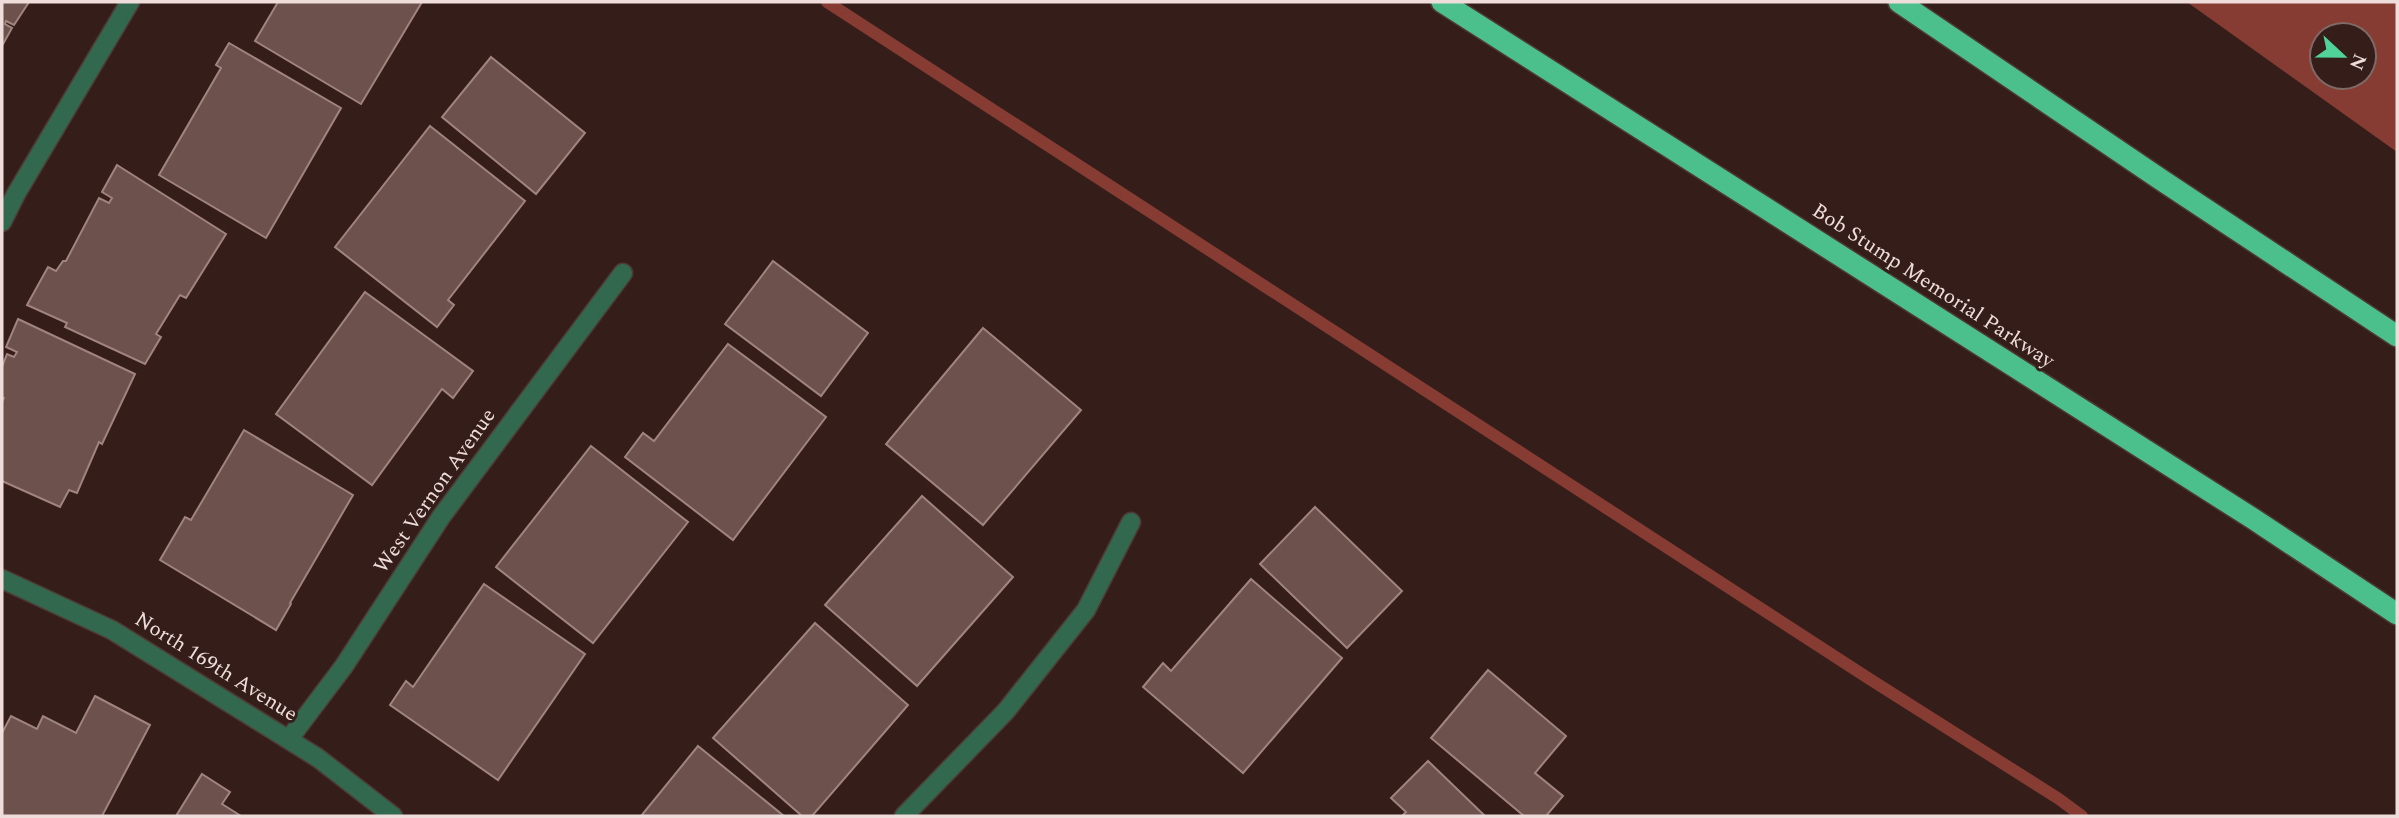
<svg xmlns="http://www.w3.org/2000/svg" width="2399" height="818" font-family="Spectral,serif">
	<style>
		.water { fill: #863c33; fill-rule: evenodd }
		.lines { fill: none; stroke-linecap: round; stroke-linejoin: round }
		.stream { stroke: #863c33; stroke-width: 12 }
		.building { fill: #6c514c; stroke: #a1847f; stroke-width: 2 }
		.street-casing { stroke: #4f3935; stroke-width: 21 }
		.highway-casing { stroke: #4f3935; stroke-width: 24 }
		.street { stroke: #31684e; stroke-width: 18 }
		.highway { stroke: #4cc08c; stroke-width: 21 }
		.labels { text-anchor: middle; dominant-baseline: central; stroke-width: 6; stroke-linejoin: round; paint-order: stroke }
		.street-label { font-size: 21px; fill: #eeddda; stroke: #351e1a }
	</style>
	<rect width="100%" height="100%" fill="#351e1a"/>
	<!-- water -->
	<path class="water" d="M2187 2H2397V152ZM2322 35H2364V77H2322Z"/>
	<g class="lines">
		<!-- stream -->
		<polyline class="stream" points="827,2 1868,678 2059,799 2082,816"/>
	</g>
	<!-- building -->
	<g class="building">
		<polygon points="2,2 29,2 14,25 6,21 5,24 12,28 2,46"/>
		<polygon points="278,2 422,2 361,104 255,41"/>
		<polygon points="229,43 341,108 266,238 159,175 221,68 216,65"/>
		<polygon points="491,57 585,133 536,194 442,117"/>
		<polygon points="430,126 525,201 448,300 454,305 437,327 335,247"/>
		<polygon points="117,165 226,234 186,298 180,295 156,334 161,337 145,364 65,327 67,323 27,305 48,267 56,271 63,261 66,261 99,198 109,203 112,198 102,192"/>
		<polygon points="773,261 868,333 821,396 725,324"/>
		<polygon points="365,292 473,371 453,398 442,389 372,485 276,414"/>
		<polygon points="18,319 135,374 102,444 99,442 77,493 69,490 60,507 2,481 2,402 4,398 2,397 2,367 7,354 14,357 17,352 6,347"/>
		<polygon points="983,328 1081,410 983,525 886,444"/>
		<polygon points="728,344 826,417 733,540 625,457 643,433 654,441"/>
		<polygon points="244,430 353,495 290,603 291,604 276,630 160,560 185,517 191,520"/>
		<polygon points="591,446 688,522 593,643 496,567"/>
		<polygon points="922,496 1013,577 917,686 825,605"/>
		<polygon points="1315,507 1402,591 1347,648 1260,564"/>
		<polygon points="1251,579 1342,658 1243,773 1143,687 1163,663 1171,671"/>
		<polygon points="484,584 585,654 498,780 390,705 406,681 413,687"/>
		<polygon points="815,623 908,705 812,816 802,816 713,738"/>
		<polygon points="1488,670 1566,736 1535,773 1563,796 1546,816 1524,816 1431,738"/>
		<polygon points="95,696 150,725 102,816 2,816 2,733 11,716 37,729 43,716 76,733"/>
		<polygon points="698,746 784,816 641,816"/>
		<polygon points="1428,761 1485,816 1402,816 1406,812 1391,798"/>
		<polygon points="202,774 230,792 222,804 241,816 176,816"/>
	</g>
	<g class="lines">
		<!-- street casing -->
		<g class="street-casing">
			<g id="street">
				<polyline points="2,222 16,194 130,2"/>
				<polyline points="2,579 112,630 318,758 393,816"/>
				<polyline points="289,739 344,666 441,517 623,273"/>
				<polyline points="904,816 1006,711 1086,610 1131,522"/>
			</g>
		</g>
		<!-- highway casing -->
		<g class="highway-casing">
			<g id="highway">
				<polyline points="1442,2 2252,518 2397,614"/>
				<polyline points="1899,2 2160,179 2397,336"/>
			</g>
		</g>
		<!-- street -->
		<use href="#street" class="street"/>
		<!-- highway -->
		<use href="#highway" class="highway"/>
	</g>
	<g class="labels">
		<!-- street labels -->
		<g class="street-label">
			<text transform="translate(1933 286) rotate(33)">Bob Stump Memorial Parkway</text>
			<text transform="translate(435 491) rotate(-55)">West Vernon Avenue</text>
			<text transform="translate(216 667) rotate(32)">North 169th Avenue</text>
		</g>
	</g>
	<!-- border -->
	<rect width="2399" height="818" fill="none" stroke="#eeddda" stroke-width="7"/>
	<!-- north arrow -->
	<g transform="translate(2343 56) rotate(112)"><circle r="33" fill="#351e1a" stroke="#7f6a67" stroke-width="2"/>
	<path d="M0-5L12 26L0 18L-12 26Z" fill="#4fd399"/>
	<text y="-10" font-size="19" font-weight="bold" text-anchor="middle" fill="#eeddda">N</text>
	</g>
</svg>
